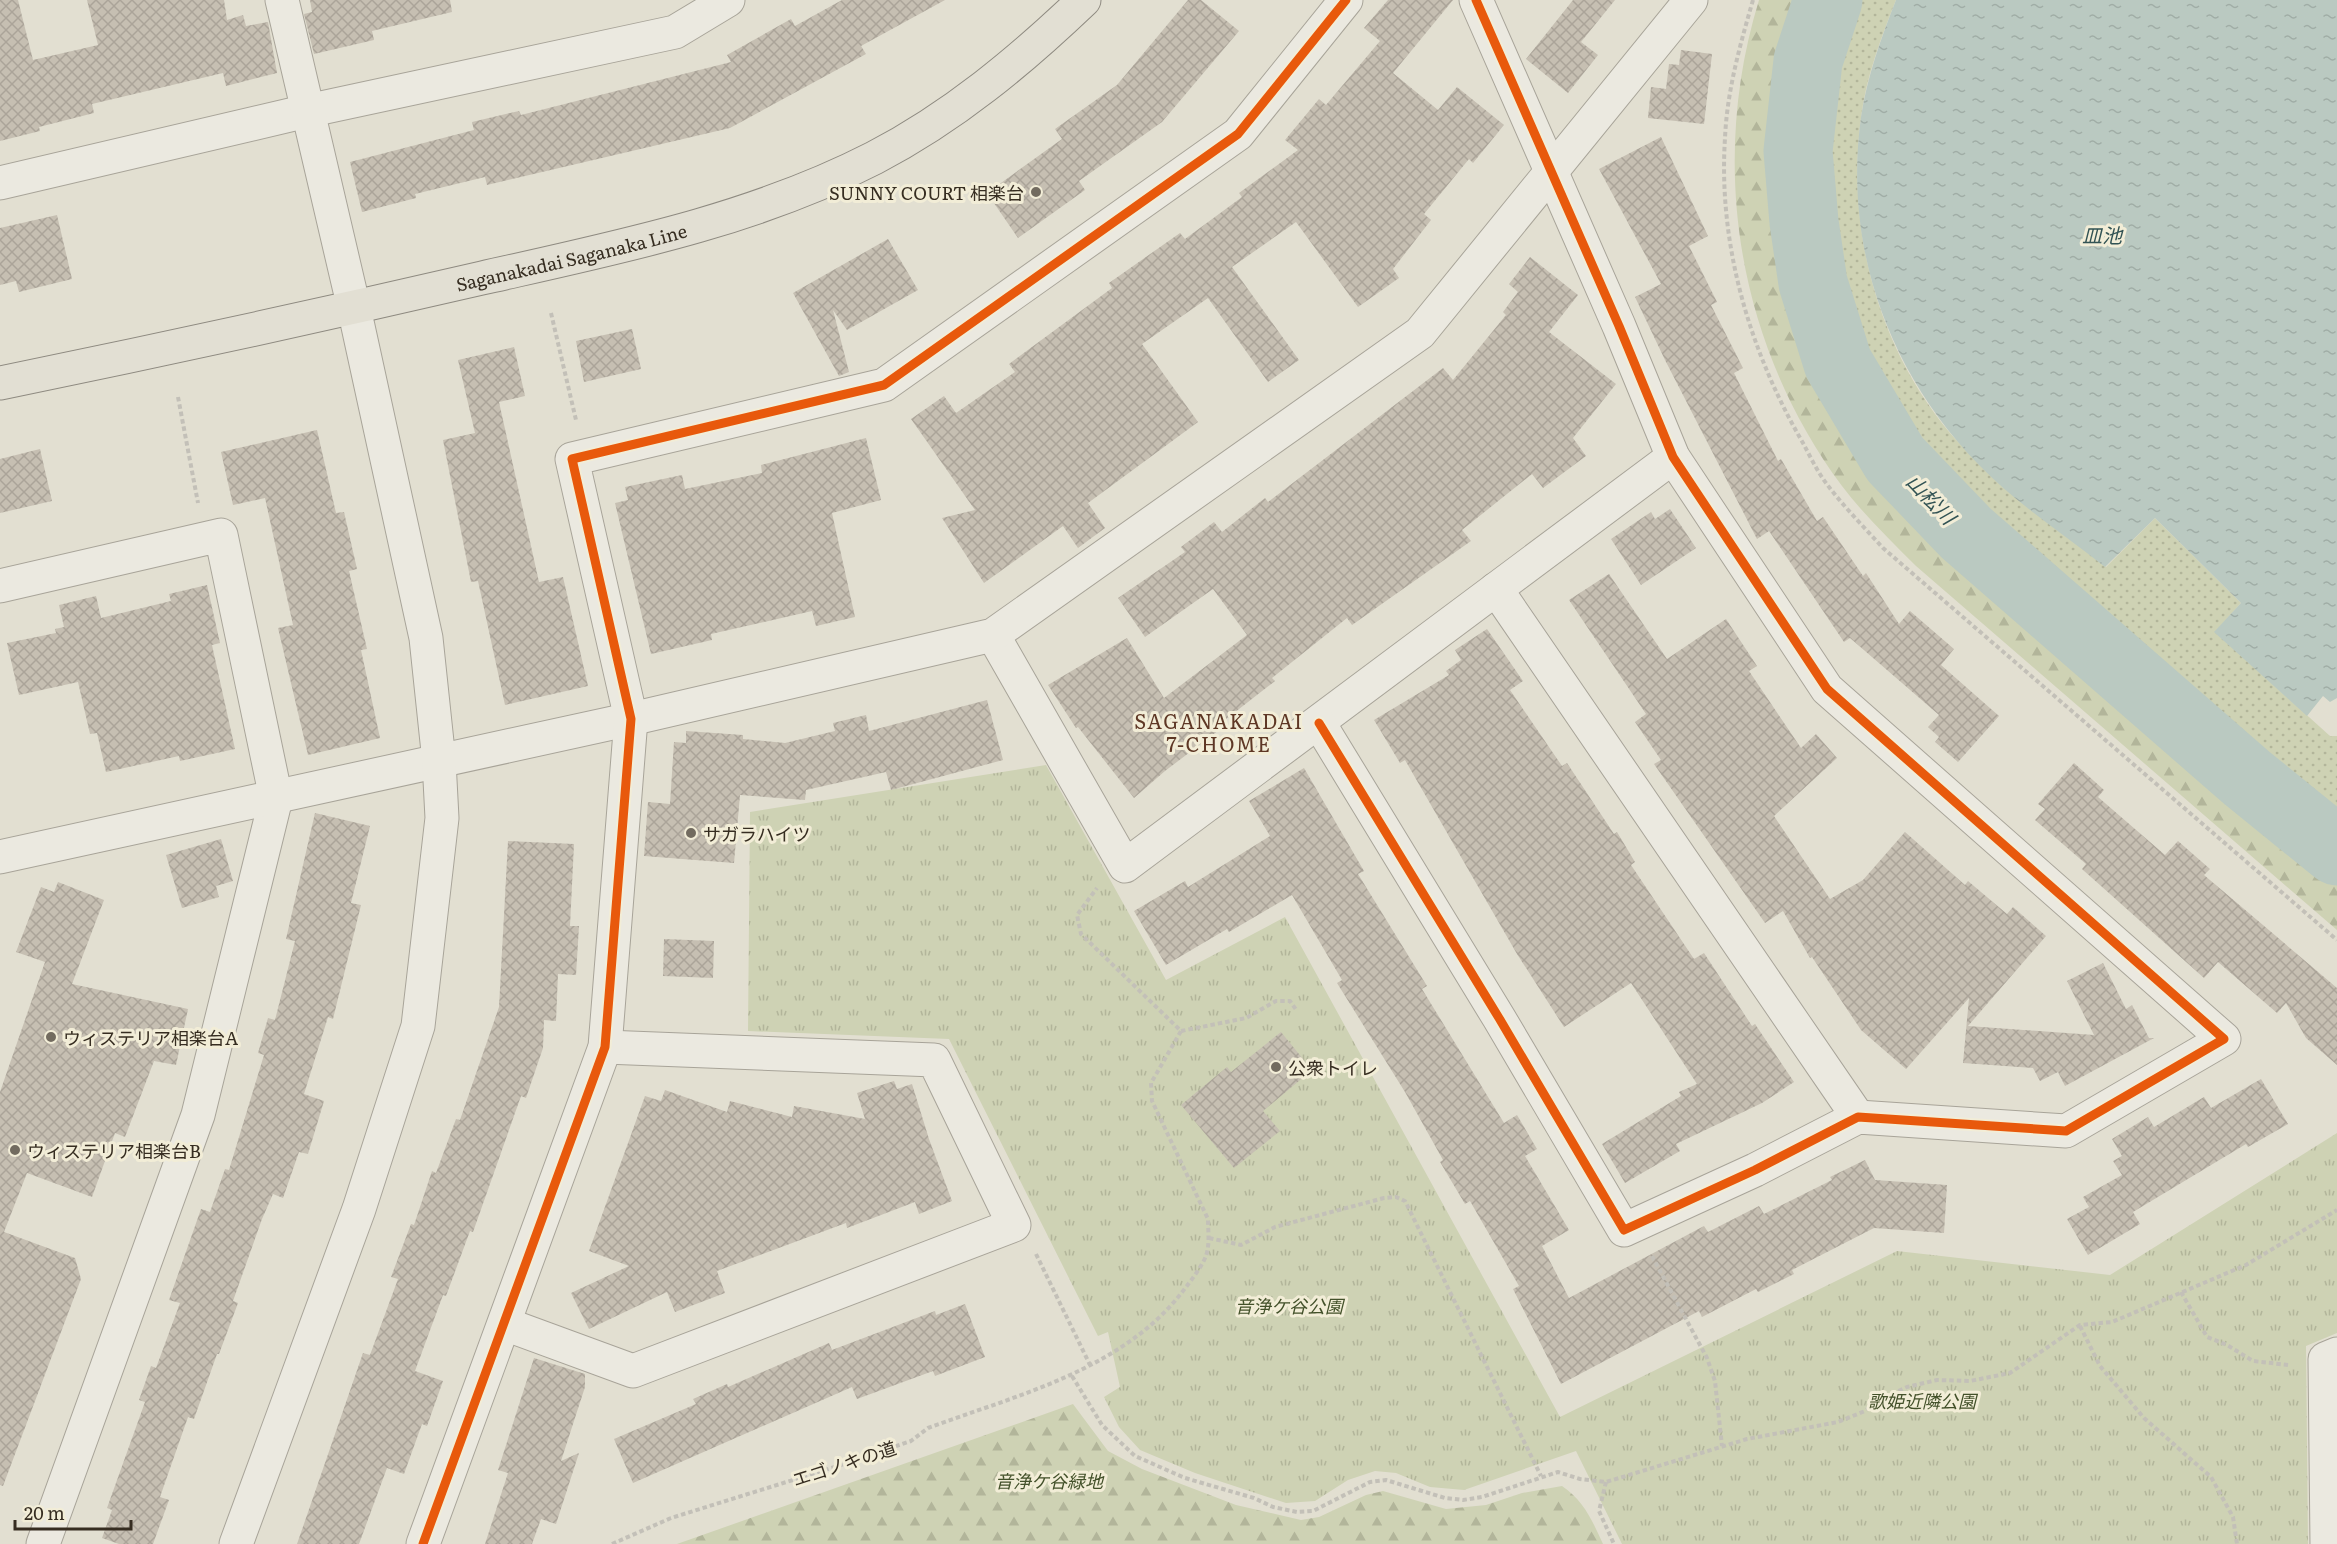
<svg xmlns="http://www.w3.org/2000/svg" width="2337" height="1544" font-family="Literata,'Noto Sans JP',serif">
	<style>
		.grass { fill: url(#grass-dots) }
		.forest { fill: url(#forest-firs) }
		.park { fill: url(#park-tufts) }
		.water { fill: url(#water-ripples) }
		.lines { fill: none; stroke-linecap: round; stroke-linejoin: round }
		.river { stroke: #bac9c1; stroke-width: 69 }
		.building { fill: url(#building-cross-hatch) }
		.minor-casing { stroke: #a8a499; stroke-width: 35 }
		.major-casing { stroke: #8e8a80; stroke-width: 35 }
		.path { stroke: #c3c0b8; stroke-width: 4; stroke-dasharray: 4.5 3; stroke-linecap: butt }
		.minor { stroke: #ebe9e0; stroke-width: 33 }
		.major { stroke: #e2dfd3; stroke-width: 33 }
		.cycleway-casing { stroke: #f2edd7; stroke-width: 13 }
		.cycleway { stroke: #e8590c; stroke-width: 9 }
		.poi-dot { fill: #726b5f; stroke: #f2edd7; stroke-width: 2 }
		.labels { text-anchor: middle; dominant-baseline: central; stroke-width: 6; stroke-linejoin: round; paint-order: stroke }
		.poi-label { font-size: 18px; fill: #362d21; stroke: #f2edd7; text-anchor: start }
		.street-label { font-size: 18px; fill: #362d21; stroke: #f2edd7 }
		.park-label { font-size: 18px; font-style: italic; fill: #43512a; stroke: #f2edd7 }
		.water-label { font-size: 20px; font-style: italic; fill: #325354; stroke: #f2edd7 }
		.neighbourhood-label { font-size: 20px; letter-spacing: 1.5px; fill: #5e3725; stroke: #f2edd7 }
	</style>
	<defs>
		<pattern id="grass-dots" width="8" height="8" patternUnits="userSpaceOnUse" patternTransform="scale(1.5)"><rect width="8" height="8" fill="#ced2b4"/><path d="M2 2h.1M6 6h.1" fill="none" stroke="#b2b59a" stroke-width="1.8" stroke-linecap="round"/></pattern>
		<pattern id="forest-firs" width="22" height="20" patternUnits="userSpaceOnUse" patternTransform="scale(1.5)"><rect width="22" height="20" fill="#ced2b4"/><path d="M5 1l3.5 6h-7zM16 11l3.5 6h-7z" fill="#b2b59a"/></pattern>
		<pattern id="park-tufts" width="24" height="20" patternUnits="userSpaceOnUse" patternTransform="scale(1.5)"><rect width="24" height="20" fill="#ced2b4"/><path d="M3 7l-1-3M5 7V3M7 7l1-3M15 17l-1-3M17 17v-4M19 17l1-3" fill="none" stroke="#b2b59a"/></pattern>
		<pattern id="water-ripples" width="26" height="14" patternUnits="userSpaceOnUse" patternTransform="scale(1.5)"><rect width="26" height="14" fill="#bac9c1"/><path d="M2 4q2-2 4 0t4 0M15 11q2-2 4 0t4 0" fill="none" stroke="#a0ada6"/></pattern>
		<pattern id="building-cross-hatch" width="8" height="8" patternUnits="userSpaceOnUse" patternTransform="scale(1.5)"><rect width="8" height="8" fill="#c6bfb2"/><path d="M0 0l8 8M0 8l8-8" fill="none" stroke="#aba499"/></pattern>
	</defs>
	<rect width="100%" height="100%" fill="#e2dfd1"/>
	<!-- grass -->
	<path class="grass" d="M1849 0H1896C1881 38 1866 77 1861 118 1846 229 1878 347 1950 433 1963 449 1983 462 1998 475 2034 506 2070 536 2106 567L2155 518 2241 603 2215 632 2330 736H2337V822L2250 751 2253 745 2225 722 2213 720 1971 511C1948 487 1924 464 1905 436 1814 309 1797 146 1849 0Z"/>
	<!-- forest -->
	<g class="forest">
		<path d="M1759 0H1806C1749 153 1780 326 1871 459 1890 488 1915 512 1940 537L2337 878V930L1916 566C1890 540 1864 515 1842 486 1738 346 1708 166 1759 0Z"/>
		<path d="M1073 1404 1108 1451 1142 1469 1236 1505 1301 1520 1319 1517 1366 1495 1383 1491 1446 1509 1486 1505 1522 1493 1562 1486C1584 1501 1592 1520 1603 1544H677Z"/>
	</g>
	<!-- park -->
	<polygon class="park" points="1046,765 1166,980 1285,917 1560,1417 1897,1251 2110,1275 2337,1133 2337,1333 2306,1346 2308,1544 1622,1544 1576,1451 1464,1490 1430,1487 1396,1473 1375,1471 1348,1480 1315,1501 1286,1503 1195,1473 1140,1450 1119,1427 1104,1397 1120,1387 1108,1332 1098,1336 949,1039 748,1031 750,812"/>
	<!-- water -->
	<path class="water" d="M1896 0H2337V698L2330 702 2323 696 2307 716 2214 632 2241 603 2155 518 2105 567C2063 534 2016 503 1979 465 1888 372 1843 246 1861 117 1867 77 1881 38 1896 0Z"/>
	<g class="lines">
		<!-- river -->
		<polyline class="river" points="1828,0 1808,61 1798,151 1804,222 1813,283 1838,363 1895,459 1966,533 2247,778 2337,851"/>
	</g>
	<!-- building -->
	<g class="building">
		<polygon points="0,0 18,0 33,60 98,45 87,0 224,0 227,20 243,15 246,26 268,22 277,73 226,86 223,73 92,104 94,113 39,127 40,131 0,141"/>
		<polygon points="310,0 450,0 452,12 372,31 374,40 314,54 304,14 312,12"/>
		<polygon points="842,0 945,0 861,46 866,54 730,128 487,185 485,177 415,194 416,198 362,212 350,162 474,130 472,122 519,111 521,115 731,62 727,55 791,19 795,26"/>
		<polygon points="1188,0 1201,0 1239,31 1162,122 1079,181 1085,190 1018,238 987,193 1062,139 1055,129 1117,85"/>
		<polygon points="1388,0 1453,0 1393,73 1438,110 1457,87 1504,125 1473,163 1469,159 1424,214 1431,220 1393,269 1399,278 1358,307 1296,222 1232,267 1299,360 1268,382 1208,298 1142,344 1198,422 1088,503 1105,528 1078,548 1063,526 984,583 942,518 975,510 911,419 944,396 956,413 1015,372 1009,364 1112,288 1109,283 1180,233 1185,239 1242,197 1239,193 1298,150 1285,140 1319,99 1326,105 1380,41 1364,28"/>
		<polygon points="1573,0 1615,0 1581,42 1598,55 1568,93 1526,59"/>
		<polygon points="1681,50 1712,54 1704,124 1648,118 1651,87 1666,89 1669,64 1679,65"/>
		<polygon points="1661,137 1708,236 1689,246 1717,302 1711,305 1743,368 1734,373 1778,461 1781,459 1817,521 1823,517 1863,576 1866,573 1899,624 1910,611 1954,649 1941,665 1999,716 1958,762 1935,742 1939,737 1928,727 1939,715 1850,638 1844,642 1769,531 1757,539 1665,360 1635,297 1661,284 1599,169"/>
		<polygon points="57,215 72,279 19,292 16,281 0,285 0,228"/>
		<polygon points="888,239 918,290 847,330 833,310 849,372 839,376 793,293"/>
		<polygon points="1530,257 1578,295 1549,332 1616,384 1573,438 1586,456 1543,488 1532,474 1462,530 1471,541 1352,625 1347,618 1272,678 1275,681 1216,727 1219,730 1165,771 1134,798 1078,727 1076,728 1048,685 1127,638 1164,698 1247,635 1213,589 1145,637 1118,598 1185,552 1181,547 1214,522 1222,532 1265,498 1268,502 1443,368 1453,380 1506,315 1503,312 1518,292 1509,284"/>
		<polygon points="632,329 641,369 584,382 576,341"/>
		<polygon points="514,347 525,396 499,402 539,582 563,577 588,686 505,705 478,581 471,582 443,440 475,433 458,360"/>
		<polygon points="317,430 336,513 344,512 357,569 349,571 367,649 361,650 380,738 308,755 278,628 293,625 265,498 233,505 221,452"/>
		<polygon points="866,438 881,500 832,513 855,617 816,626 812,611 711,634 712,640 651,654 615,503 628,500 625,487 682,475 685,489 762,473 761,465"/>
		<polygon points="40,449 52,501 0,513 0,459"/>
		<polygon points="1670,509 1696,548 1641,585 1611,539 1651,512 1655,519"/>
		<polygon points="1609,574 1667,659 1726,619 1757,666 1749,671 1801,748 1816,734 1837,758 1774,816 1830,899 1863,880 1905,832 1965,885 1968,881 2007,914 2013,907 2046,936 1968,1026 2094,1035 2067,981 2103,963 2126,1009 2132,1005 2149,1038 2154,1038 2065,1086 2058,1072 2040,1081 2033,1068 1963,1063 1969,998 1906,1069 1861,1030 1812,957 1810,958 1783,911 1765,923 1654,764 1661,760 1635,722 1646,714 1569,600"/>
		<polygon points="207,585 220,643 212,645 235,749 180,761 179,756 106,772 97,733 90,734 78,682 19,695 7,643 56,633 55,629 64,627 59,605 96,596 101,618 171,601 169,594"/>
		<polygon points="1487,629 1523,681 1510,690 1562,766 1567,763 1614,834 1617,832 1635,862 1631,865 1694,959 1704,953 1752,1026 1755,1024 1794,1082 1762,1103 1676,1144 1680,1151 1625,1183 1602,1144 1681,1096 1679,1092 1697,1084 1631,983 1564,1027 1517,954 1405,760 1400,763 1374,720 1449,675 1446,671 1461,660 1455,650"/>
		<polygon points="987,700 1003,760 891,790 886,772 806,790 805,800 740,795 734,863 644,856 648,802 670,804 674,742 686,743 686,731 743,735 743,739 785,743 835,731 833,723 866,715 869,731"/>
		<polygon points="2074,763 2104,790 2098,797 2165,855 2178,841 2210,869 2204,875 2337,988 2337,1065 2306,1038 2286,1003 2277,1013 2218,962 2204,978 2082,869 2086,864 2035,820 2045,809 2038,804"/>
		<polygon points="1304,768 1364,871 1358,874 1427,986 1422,989 1504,1123 1517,1115 1537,1149 1525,1156 1569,1230 1542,1246 1569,1298 1704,1226 1708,1232 1759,1206 1764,1214 1832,1180 1830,1177 1865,1160 1875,1180 1947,1185 1944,1233 1874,1228 1792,1270 1794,1274 1758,1292 1756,1289 1702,1317 1699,1311 1561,1384 1513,1289 1519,1286 1470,1201 1465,1204 1440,1162 1443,1160 1405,1092 1337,983 1342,980 1292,895 1229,932 1227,929 1166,965 1134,911 1185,881 1188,887 1270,836 1249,801"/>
		<polygon points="315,813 370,826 351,903 361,905 333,1019 328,1017 304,1094 324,1101 308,1154 299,1152 283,1198 273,1194 262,1219 233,1301 238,1303 219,1354 217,1354 194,1419 188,1417 160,1497 169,1500 153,1544 119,1544 102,1538 112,1510 107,1508 145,1402 139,1400 151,1366 156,1368 180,1303 169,1300 201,1209 210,1212 225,1169 229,1170 264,1055 258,1053 268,1018 275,1020 295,941 286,939"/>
		<polygon points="221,839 233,881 216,886 219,897 182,908 166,855"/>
		<polygon points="508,841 574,844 570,926 579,926 576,975 558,974 556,1021 544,1020 543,1048 526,1098 521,1096 473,1232 470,1231 446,1296 443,1295 415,1371 443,1381 427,1426 422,1424 404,1474 387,1468 359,1544 297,1544 363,1353 370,1355 398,1279 391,1277 411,1224 414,1225 432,1171 436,1173 456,1119 460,1120 499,1007"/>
		<polygon points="58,882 104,900 72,984 188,1009 176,1065 154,1061 125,1137 115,1133 92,1197 27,1173 4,1232 75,1258 81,1279 3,1486 0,1485 0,1092 45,962 16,952 41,887 54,892"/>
		<polygon points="664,939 714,941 713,978 663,976"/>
		<polygon points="1281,1032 1312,1070 1263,1111 1280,1131 1234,1168 1181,1105 1227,1067 1231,1072"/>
		<polygon points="2261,1079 2288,1124 2248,1147 2246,1144 2133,1212 2140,1224 2088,1255 2067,1219 2089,1207 2083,1197 2122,1175 2113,1161 2122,1156 2112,1139 2148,1117 2154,1127 2204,1097 2211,1108"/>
		<polygon points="894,1081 897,1089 912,1084 929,1139 952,1201 919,1214 915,1202 847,1228 846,1223 717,1271 725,1293 675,1312 667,1292 589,1329 571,1293 629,1266 589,1251 645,1096 661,1101 665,1090 727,1112 730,1101 792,1117 794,1106 865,1119 857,1093"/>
		<polygon points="965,1304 985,1357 935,1376 933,1371 857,1399 852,1387 633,1483 614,1439 696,1404 693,1399 727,1384 728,1387 829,1343 832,1350 935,1311 936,1315"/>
		<polygon points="534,1358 585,1374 585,1387 561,1461 579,1453 556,1524 541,1519 532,1544 485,1544 508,1473 498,1470"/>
	</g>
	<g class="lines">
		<!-- minor casing -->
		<g class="minor-casing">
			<g id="minor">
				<polyline points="0,183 307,111 675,32 728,0"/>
				<polyline points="0,586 221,535 276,798 198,1115 43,1544"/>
				<polyline points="1496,589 1858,1117"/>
				<polyline points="993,635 1125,866 1673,457"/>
				<polyline points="1319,723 1499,1018 1624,1230 1755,1170 1858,1117 2066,1131 2224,1039 1827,689 1673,457 1619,326 1476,0"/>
				<polyline points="0,857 631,719 993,635 1420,333 1691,0"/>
				<polyline points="505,1324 633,1371 1014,1225 934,1060 605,1047"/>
				<polyline points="236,1544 359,1209 418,1026 442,818 439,761 426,638 354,308 282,0"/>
				<polyline points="423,1544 605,1047 631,719 572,459 884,385 1238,134 1346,0"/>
				<polyline points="2327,1544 2325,1359 2337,1354"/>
			</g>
		</g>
		<!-- major casing -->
		<g class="major-casing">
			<g id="major">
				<path id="s1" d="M0 383C161 350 322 315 482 278 615 248 751 221 874 158 953 117 1020 61 1084 0"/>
			</g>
		</g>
		<!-- path -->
		<g class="path">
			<path d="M1753 0C1740 45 1727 91 1725 138 1718 245 1750 352 1803 443 1810 456 1817 471 1826 483 1843 506 1864 527 1883 548L2337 940"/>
			<polyline points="551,313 576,420"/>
			<polyline points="178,397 198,503"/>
			<polyline points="1181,1031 1246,1018 1276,1001 1290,1001 1297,1011"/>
			<polyline points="1209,1238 1241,1245 1275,1227 1384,1198 1396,1197 1405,1201 1541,1476"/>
			<polyline points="1036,1254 1090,1365"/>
			<polyline points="1652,1256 1707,1358 1715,1381 1722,1446"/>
			<polyline points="2181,1292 2207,1337 2227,1345 2253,1361 2288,1365"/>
			<polyline points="2080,1326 2100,1366 2144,1418 2211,1477 2233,1517 2237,1544"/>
			<polyline points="1072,1376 1102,1425 1135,1456 1185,1478 1254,1498 1273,1507 1297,1512 1313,1511 1370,1482 1386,1480 1445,1498 1463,1500 1482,1497 1558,1472 1580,1479 1606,1482 1747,1439 1838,1422 1865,1411 1881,1399 1907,1387 1937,1380 1970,1381 2010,1373 2080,1325 2112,1322 2246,1265 2337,1210"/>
			<polyline points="1606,1482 1599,1511 1614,1544"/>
			<path d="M612 1544 671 1518 841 1465 911 1441 928 1428C1020 1394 1126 1369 1186 1287 1193 1278 1202 1266 1206 1256 1210 1244 1208 1231 1208 1219L1152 1101 1151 1083 1181 1031 1081 934 1077 915 1097 888"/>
		</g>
		<!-- minor -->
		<use href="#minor" class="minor"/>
		<!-- major -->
		<use href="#major" class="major"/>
		<!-- cycleway casing -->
		<g class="cycleway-casing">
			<g id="cycleway">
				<polyline points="1319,723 1499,1018 1624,1230 1755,1170 1858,1117 2066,1131 2224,1039 1827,689 1673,457 1619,326 1476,0"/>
				<polyline points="423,1544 605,1047 631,719 572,459 884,385 1238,134 1346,0"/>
			</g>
		</g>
		<!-- cycleway -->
		<use href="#cycleway" class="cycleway"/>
	</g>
	<!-- markers -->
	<g class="poi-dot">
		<circle cx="1036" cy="192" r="6"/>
		<circle cx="691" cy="833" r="6"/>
		<circle cx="51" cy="1037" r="6"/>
		<circle cx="1276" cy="1067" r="6"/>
		<circle cx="15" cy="1150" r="6"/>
	</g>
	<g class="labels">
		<!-- poi labels -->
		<g class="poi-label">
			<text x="1024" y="192" text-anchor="end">SUNNY COURT 相楽台</text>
			<text x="703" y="833">サガラハイツ</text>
			<text x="63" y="1037">ウィステリア相楽台A</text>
			<text x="1288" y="1067">公衆トイレ</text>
			<text x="27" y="1150">ウィステリア相楽台B</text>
		</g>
		<!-- street labels -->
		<g class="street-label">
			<text stroke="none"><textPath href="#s1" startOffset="585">Saganakadai Saganaka Line</textPath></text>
			<text transform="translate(844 1463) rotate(-18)">エゴノキの道</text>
		</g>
		<!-- park labels -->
		<g class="park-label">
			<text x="1289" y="1305">音浄ケ谷公園</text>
			<text x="1922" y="1400">歌姫近隣公園</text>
			<text x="1049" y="1480">音浄ケ谷緑地</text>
		</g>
		<!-- water labels -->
		<g class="water-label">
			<text x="2102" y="234">皿池</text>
			<text transform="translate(1932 498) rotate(46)">山松川</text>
		</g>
		<!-- neighbourhood labels -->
		<g class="neighbourhood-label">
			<text x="1219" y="720">SAGANAKADAI<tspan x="1219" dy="23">7-CHOME</tspan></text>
		</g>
	</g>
	<!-- scale -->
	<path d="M15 1520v9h116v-9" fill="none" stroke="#362d21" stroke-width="3"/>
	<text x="24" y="1520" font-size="18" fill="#362d21" stroke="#f2edd7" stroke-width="4.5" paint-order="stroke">20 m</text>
</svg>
